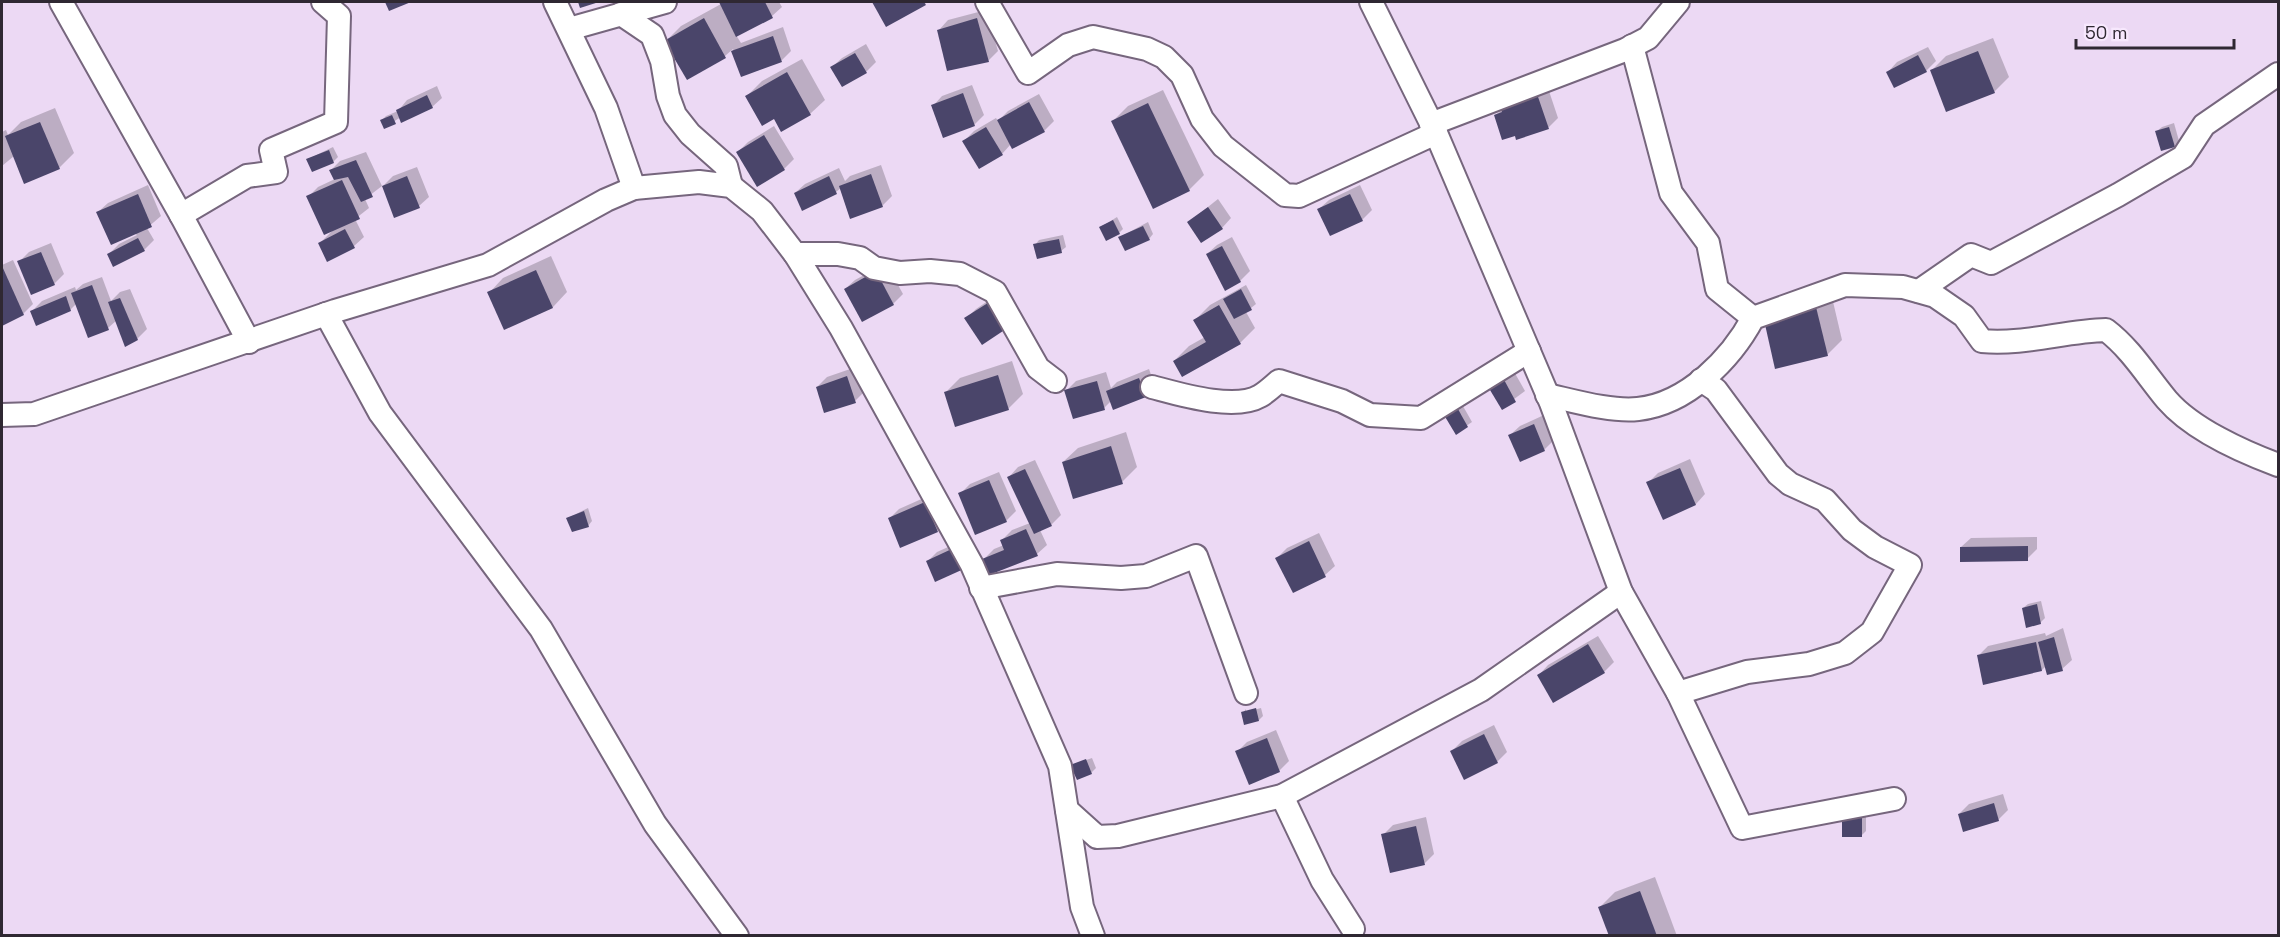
<svg xmlns="http://www.w3.org/2000/svg" width="2280" height="937" font-family="'Space Grotesk',sans-serif">
	<style>
		.shadow { fill: #0003 }
		.building { fill: #4a456a }
		.lines { fill: none; stroke-linecap: round; stroke-linejoin: round }
		.street-casing { stroke: #76667d; stroke-width: 26 }
		.street { stroke: #fff; stroke-width: 22 }
	</style>
	<rect width="100%" height="100%" fill="#ecd9f4"/>
	<!-- shadow -->
	<g class="shadow">
		<polygon points="720,2 779,2 782,7 772,16 736,35 741,43 783,27 791,51 782,60 742,75 733,49 725,56 687,78 666,41 681,26 721,4"/>
		<polygon points="874,2 928,2 887,25"/>
		<polygon points="986,10 998,51 988,61 939,30 948,20"/>
		<polygon points="1993,38 2009,77 1994,92 1931,71 1946,56"/>
		<polygon points="866,44 876,62 866,72 832,67 842,58"/>
		<polygon points="1928,47 1936,61 1926,71 1888,72 1897,62"/>
		<polygon points="802,59 825,100 810,114 775,117 747,96 762,81"/>
		<polygon points="1546,82 1558,118 1549,127 1517,138 1495,115"/>
		<polygon points="972,85 984,115 974,125 933,106 942,96"/>
		<polygon points="437,86 442,98 432,107 401,117 385,127 382,120 386,116 398,111 407,100"/>
		<polygon points="1163,90 1204,175 1189,190 1113,121 1128,106"/>
		<polygon points="1039,94 1054,121 1044,131 1011,144 1002,154 964,141 974,131 996,118 998,121 1008,111"/>
		<polygon points="55,108 74,153 59,168 14,156 2,166 2,132 6,130 8,135 21,122"/>
		<polygon points="2174,123 2179,141 2174,146 2157,131 2162,127"/>
		<polygon points="774,126 794,159 784,169 738,152 748,142"/>
		<polygon points="333,147 338,157 333,162 308,159"/>
		<polygon points="366,152 382,186 365,199 369,208 355,219 364,237 354,246 320,243 335,228 308,197 318,187 335,179 331,170 340,161"/>
		<polygon points="881,165 892,196 882,206 841,188 836,192 795,193 805,184 839,168 845,181 850,176"/>
		<polygon points="417,167 429,197 419,206 383,186 393,176"/>
		<polygon points="148,185 161,216 147,228 154,240 144,250 109,254 119,244 137,235 98,212 108,203"/>
		<polygon points="1360,185 1372,210 1362,220 1319,209 1329,200"/>
		<polygon points="1218,199 1231,218 1222,228 1189,222"/>
		<polygon points="1117,217 1123,229 1119,233 1101,227"/>
		<polygon points="1148,222 1153,234 1149,239 1120,237"/>
		<polygon points="1063,235 1066,247 1061,251 1035,245 1039,240"/>
		<polygon points="1232,237 1250,271 1240,281 1207,254 1217,245"/>
		<polygon points="51,243 64,274 54,284 19,262 29,252"/>
		<polygon points="551,256 567,292 553,307 505,328 489,293 503,278"/>
		<polygon points="13,260 33,304 23,314 2,324 2,265"/>
		<polygon points="886,263 903,294 893,304 845,289 855,280"/>
		<polygon points="102,277 111,301 120,292 130,289 147,329 137,339 117,320 108,328 76,304 70,310 32,311 42,301 75,287 76,290 83,284"/>
		<polygon points="1246,285 1256,304 1246,312 1255,328 1240,343 1174,361 1189,346 1205,337 1195,320 1210,305"/>
		<polygon points="1001,292 1018,316 966,319 976,309"/>
		<polygon points="1831,293 1842,340 1827,355 1765,320"/>
		<polygon points="1012,361 1023,394 1008,409 945,393 960,378"/>
		<polygon points="856,367 864,392 855,401 817,387 827,377"/>
		<polygon points="1512,368 1525,391 1502,408 1489,385"/>
		<polygon points="1149,369 1155,386 1111,401 1104,408 1066,391 1076,381 1106,372 1111,388 1117,382"/>
		<polygon points="1459,399 1472,422 1456,433 1443,410"/>
		<polygon points="1544,415 1554,440 1544,450 1510,435 1520,426"/>
		<polygon points="1126,432 1137,467 1122,482 1063,462 1078,448"/>
		<polygon points="1690,459 1705,494 1696,504 1664,518 1648,483 1658,473"/>
		<polygon points="1035,460 1061,515 1051,525 1040,530 1047,545 1037,554 984,559 994,549 1004,545 1002,540 1012,530 1030,523 1009,477 1018,467"/>
		<polygon points="999,472 1016,511 1006,521 960,494 970,484"/>
		<polygon points="935,493 947,521 937,531 890,518 899,509"/>
		<polygon points="588,508 592,521 588,526 568,518"/>
		<polygon points="1319,533 1335,566 1325,575 1277,558 1287,548"/>
		<polygon points="2037,537 2037,549 2027,559 1961,547 1971,538"/>
		<polygon points="966,539 974,557 928,561 937,552"/>
		<polygon points="2041,601 2045,618 2040,623 2023,608 2028,604"/>
		<polygon points="2063,628 2072,660 2062,669 2046,666 2042,670 1978,656 1988,646 2045,633 2046,636"/>
		<polygon points="1598,636 1614,662 1604,672 1539,675 1548,665"/>
		<polygon points="1261,708 1263,716 1259,720 1243,713 1246,709 1246,712"/>
		<polygon points="1494,725 1507,752 1497,762 1452,751 1462,741"/>
		<polygon points="1276,730 1289,761 1279,771 1237,752 1247,742"/>
		<polygon points="1092,758 1096,768 1091,773 1072,765"/>
		<polygon points="2003,794 2008,810 1998,820 1959,814 1969,804"/>
		<polygon points="1866,812 1866,831 1861,836 1843,835"/>
		<polygon points="1426,817 1434,854 1425,863 1383,835 1393,825"/>
		<polygon points="1655,877 1677,936 1611,936 1600,907 1615,892"/>
	</g>
	<!-- building -->
	<g class="building">
		<polygon points="385,2 411,2 389,11"/>
		<polygon points="578,2 599,2 580,8"/>
		<polygon points="719,2 765,2 773,18 736,37"/>
		<polygon points="872,2 924,2 926,5 886,27"/>
		<polygon points="704,18 726,58 687,80 664,41"/>
		<polygon points="977,18 989,62 947,71 937,30"/>
		<polygon points="773,36 782,62 741,77 731,51"/>
		<polygon points="1978,51 1995,93 1946,112 1930,70"/>
		<polygon points="855,53 867,73 842,87 830,67"/>
		<polygon points="1918,55 1927,72 1894,88 1886,72"/>
		<polygon points="787,72 811,115 781,132 774,119 762,126 745,96"/>
		<polygon points="1536,91 1549,129 1516,140 1515,136 1502,140 1494,115 1502,112 1499,104"/>
		<polygon points="963,93 975,126 943,138 931,105"/>
		<polygon points="427,95 433,108 401,123 396,110"/>
		<polygon points="1029,102 1045,132 1012,149 997,120"/>
		<polygon points="1148,103 1190,191 1153,209 1111,121"/>
		<polygon points="392,115 396,124 384,129 380,120"/>
		<polygon points="40,122 60,169 24,184 5,136"/>
		<polygon points="986,127 1003,155 979,169 962,141"/>
		<polygon points="2169,127 2175,147 2161,151 2155,131"/>
		<polygon points="764,135 785,170 757,187 736,152"/>
		<polygon points="329,150 334,163 312,172 306,159"/>
		<polygon points="356,160 373,197 361,202 348,177 334,180 329,170"/>
		<polygon points="871,174 883,207 850,219 839,186"/>
		<polygon points="407,176 420,208 394,218 382,186"/>
		<polygon points="829,176 837,194 802,211 794,193"/>
		<polygon points="342,180 360,219 324,235 306,196"/>
		<polygon points="138,194 152,227 111,245 96,212"/>
		<polygon points="1350,194 1363,221 1330,236 1317,209"/>
		<polygon points="1208,207 1223,229 1201,243 1187,222"/>
		<polygon points="1113,220 1120,234 1106,241 1099,227"/>
		<polygon points="1143,226 1150,240 1125,251 1118,237"/>
		<polygon points="345,229 355,248 327,262 318,243"/>
		<polygon points="138,238 145,251 113,267 107,254"/>
		<polygon points="1059,239 1062,253 1037,259 1033,244"/>
		<polygon points="1222,246 1241,282 1225,291 1206,254"/>
		<polygon points="41,252 55,285 31,295 17,261"/>
		<polygon points="2,266 24,315 2,326"/>
		<polygon points="536,270 553,308 504,330 487,292"/>
		<polygon points="876,271 894,305 862,322 844,289"/>
		<polygon points="92,285 109,330 88,338 71,293"/>
		<polygon points="1241,289 1252,310 1234,319 1223,299"/>
		<polygon points="66,296 71,311 36,326 30,311"/>
		<polygon points="120,298 138,340 125,347 108,302"/>
		<polygon points="991,301 1009,327 982,345 964,318"/>
		<polygon points="1219,305 1241,344 1182,377 1173,361 1206,342 1193,320"/>
		<polygon points="1816,307 1828,356 1775,369 1764,320"/>
		<polygon points="998,375 1009,410 955,427 944,392"/>
		<polygon points="847,376 856,403 824,413 816,387"/>
		<polygon points="1502,376 1516,402 1502,410 1487,385"/>
		<polygon points="1139,378 1146,397 1113,410 1106,391"/>
		<polygon points="1097,381 1105,410 1073,419 1064,390"/>
		<polygon points="1454,402 1468,427 1456,435 1441,410"/>
		<polygon points="1534,424 1545,451 1520,462 1508,435"/>
		<polygon points="1111,446 1123,484 1073,499 1062,462"/>
		<polygon points="1680,468 1696,505 1663,520 1646,482"/>
		<polygon points="1025,469 1052,526 1034,534 1007,477"/>
		<polygon points="989,480 1007,522 975,535 958,493"/>
		<polygon points="925,502 938,532 900,548 888,518"/>
		<polygon points="584,511 589,527 572,532 566,518"/>
		<polygon points="1026,529 1038,556 989,575 982,559 1004,550 1000,540"/>
		<polygon points="1309,541 1326,577 1293,593 1275,558"/>
		<polygon points="2028,546 2028,561 1960,562 1960,547"/>
		<polygon points="956,547 966,568 935,582 926,561"/>
		<polygon points="2037,604 2041,624 2026,628 2022,608"/>
		<polygon points="2054,637 2063,671 2047,675 2038,642"/>
		<polygon points="2036,642 2042,671 1983,685 1977,655"/>
		<polygon points="1588,644 1605,673 1553,703 1537,675"/>
		<polygon points="1256,708 1259,721 1244,725 1241,712"/>
		<polygon points="1484,734 1498,763 1464,780 1450,751"/>
		<polygon points="1267,738 1280,772 1249,785 1235,751"/>
		<polygon points="1086,759 1092,774 1077,780 1070,765"/>
		<polygon points="1994,803 1999,821 1963,832 1958,814"/>
		<rect x="1842" y="816" width="20" height="21"/>
		<polygon points="1416,826 1425,865 1390,873 1381,834"/>
		<polygon points="1640,891 1657,936 1609,936 1598,907"/>
	</g>
	<g class="lines">
		<!-- street casing -->
		<g class="street-casing">
			<g id="street">
				<polyline points="61,2 181,215"/>
				<polyline points="555,2 606,108 634,188"/>
				<polyline points="987,2 1028,73 1068,45 1093,37 1147,49 1164,57 1182,75 1202,119 1223,146 1285,195 1299,196 1436,133"/>
				<polyline points="1371,2 1436,133 1551,403 1621,592 1678,693 1742,828 1894,799"/>
				<polyline points="621,14 652,35 662,61 668,96 675,115 690,134 726,166 731,186"/>
				<polyline points="569,29 665,2"/>
				<polyline points="1632,46 1671,193 1708,243 1717,289 1753,318"/>
				<polyline points="1431,124 1625,50 1648,38 1678,2"/>
				<polyline points="795,254 838,254 860,258 874,268 900,273 930,271 960,274 995,292 1038,368 1055,381"/>
				<polyline points="1919,291 1971,255 1991,263 2118,195 2183,157 2204,125 2278,74"/>
				<polyline points="326,314 380,413 541,629 655,824 737,936"/>
				<polyline points="249,342 181,215 247,176 276,172 271,150 336,122 339,16 323,2"/>
				<path d="M1152 387C1179 394 1234 411 1260 396 1267 392 1273 386 1279 381L1342 401 1370 415 1421 418 1529 351"/>
				<path d="M1547 395C1574 401 1612 412 1638 409 1687 404 1731 359 1753 318L1845 285 1903 287 1935 296 1964 316 1982 341C2023 345 2065 331 2106 330 2131 349 2147 376 2167 400 2192 429 2243 452 2278 465"/>
				<polyline points="2,415 34,414 335,311 488,265 606,200 634,188 699,182 731,186 762,211 795,254 841,328 972,565 1060,766 1082,907 1093,936"/>
				<polyline points="981,588 1057,574 1121,578 1146,576 1196,556 1246,693"/>
				<polyline points="1678,693 1747,672 1809,664 1845,653 1872,632 1910,565 1875,547 1852,530 1825,500 1790,484 1778,474 1716,390 1701,380"/>
				<polyline points="1282,796 1322,880 1353,929"/>
				<polyline points="1067,810 1097,837 1118,836 1282,796 1481,690 1621,592"/>
			</g>
		</g>
		<!-- street -->
		<use href="#street" class="street"/>
	</g>
	<!-- border -->
	<rect width="2280" height="937" fill="none" stroke="#2f2832" stroke-width="6"/>
	<!-- scale -->
	<path d="M2076 39v9h158v-9" fill="none" stroke="#2f2832" stroke-width="3"/>
	<text x="2085" y="39" font-size="18" fill="#2f2832" stroke="#f7e8fd" stroke-width="4.5" paint-order="stroke">50 m</text>
</svg>
